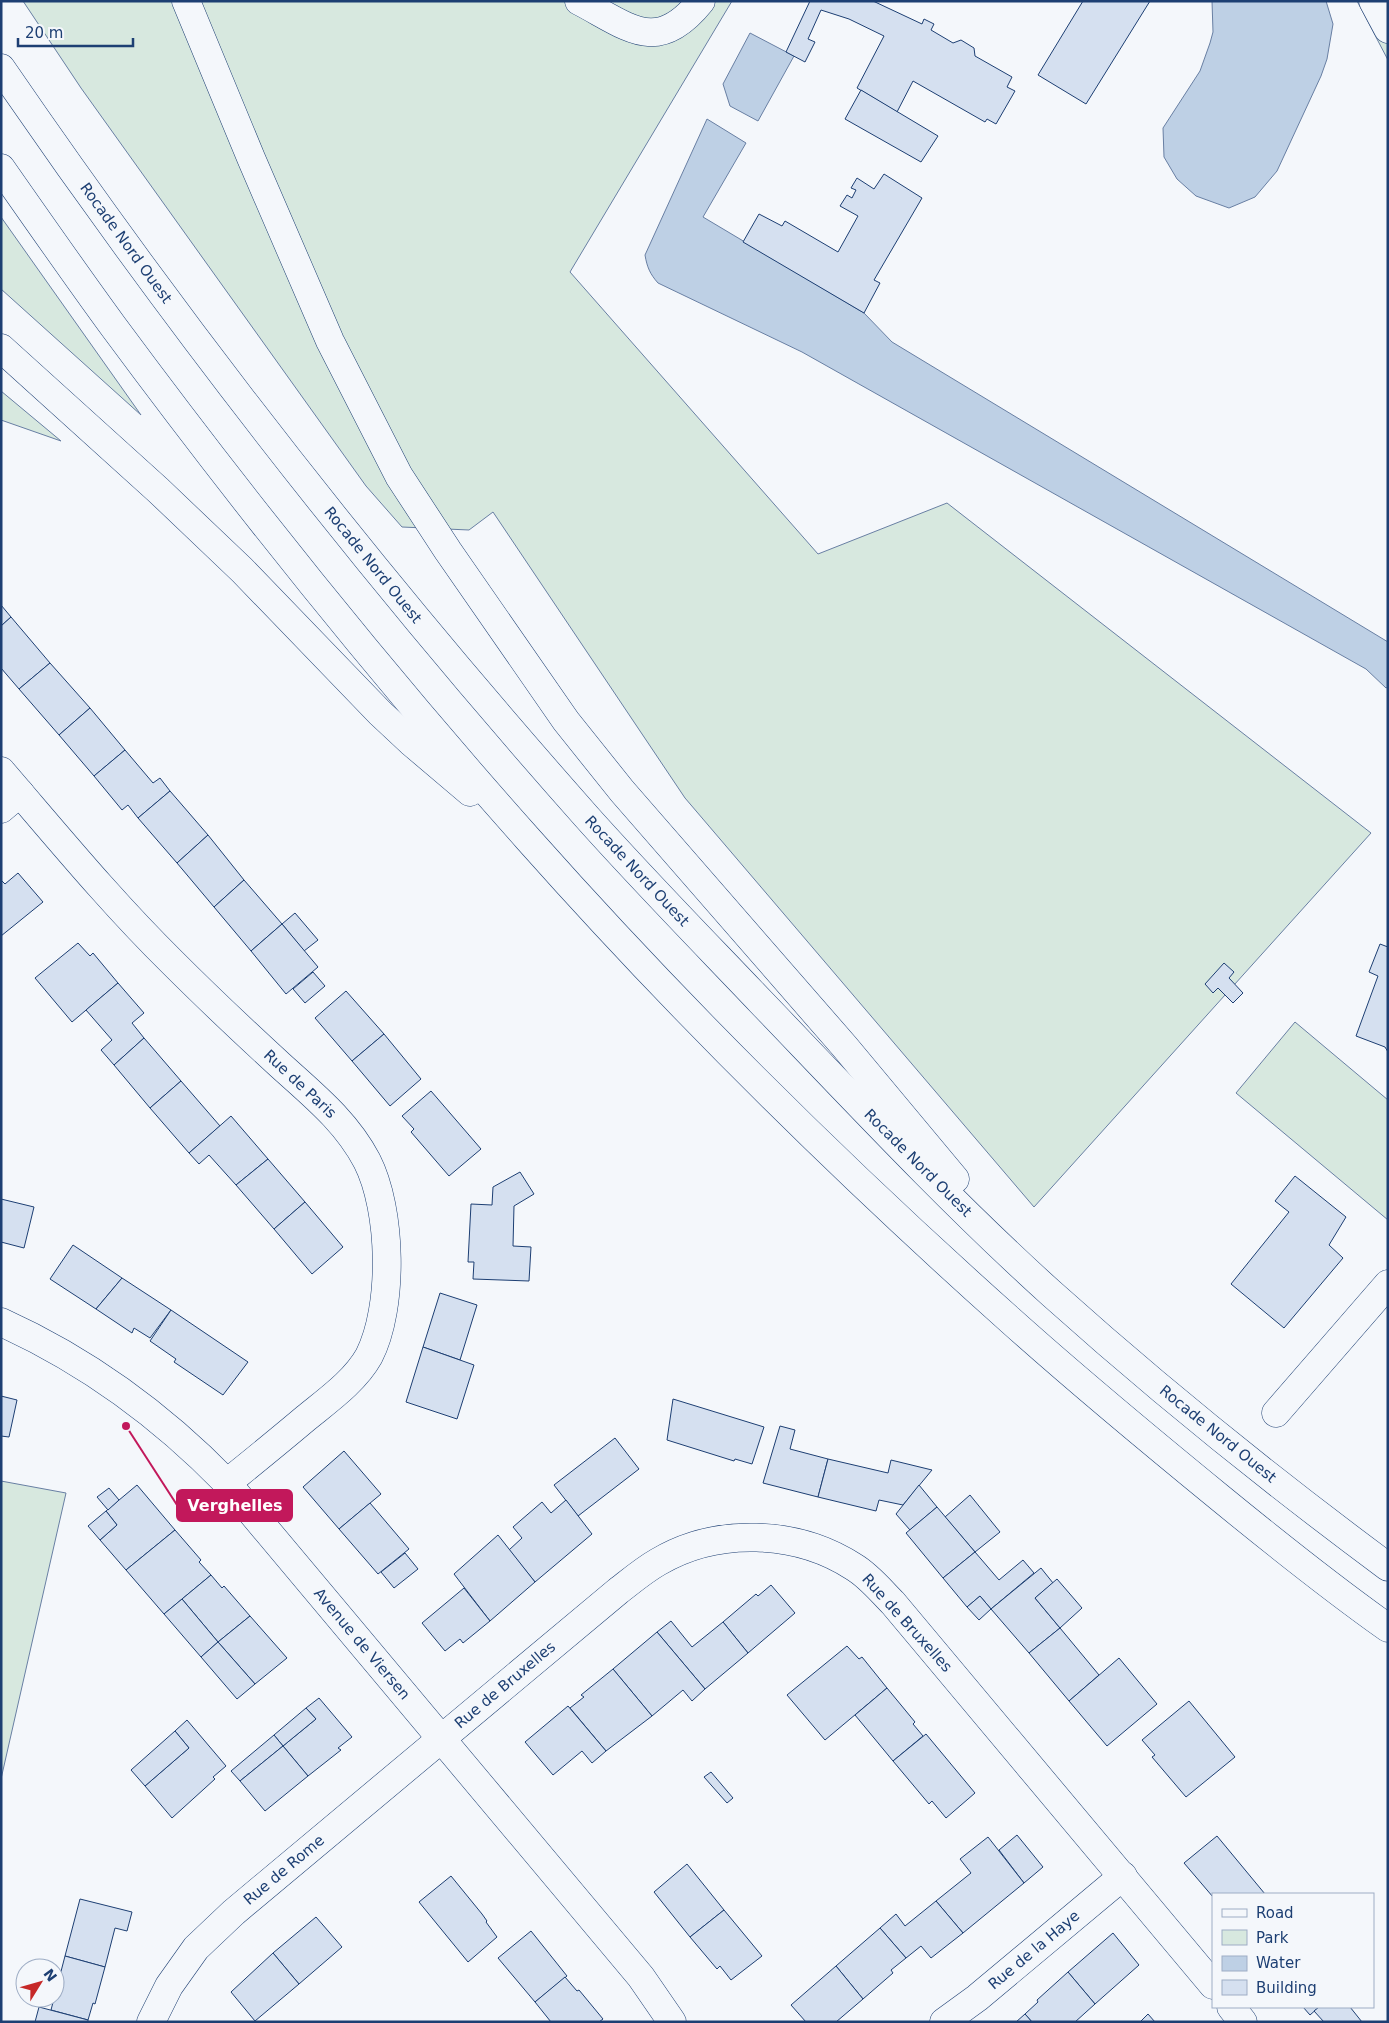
<svg xmlns="http://www.w3.org/2000/svg" width="1389" height="2023" font-family="'DejaVu Sans',sans-serif">
	<style>
		.green { fill: #d7e8df; stroke: #687fa3 }
		.water { fill: #bed0e5; stroke: #687fa3 }
		.building { fill: #d5e0f0; stroke: #1d3f73 }
		.lines { fill: none; stroke-linecap: round; stroke-linejoin: round }
		.street-casing { stroke: #1d3f73; stroke-width: 29 }
		.highway-casing { stroke: #1d3f73; stroke-width: 29 }
		.street { stroke: #f4f7fb; stroke-width: 28 }
		.highway { stroke: #f4f7fb; stroke-width: 28 }
		.labels { text-anchor: middle; dominant-baseline: central; stroke-width: 4; stroke-linejoin: round; paint-order: stroke }
		.street-label { font-size: 15px; fill: #1d3f73; stroke: #f4f7fb }
		.leader { fill: none; stroke: #c2185b; stroke-width: 2 }
		.callout-dot { fill: #c2185b; stroke: #f4f7fb; stroke-width: 2 }
		.callout { fill: #c2185b; stroke: #c2185b; stroke-width: 2 }
		.callout-label { font-size: 16px; text-anchor: middle; font-weight: bold; fill: #fff }
	</style>
	<rect width="100%" height="100%" fill="#f4f7fb"/>
	<!-- green -->
	<g class="green">
		<polygon points="23,1 732,1 570,272 818,554 947,503 1371,833 1034,1207 685,798 493,512 469,530 402,527 366,486 81,88"/>
		<polygon points="1357,1 1388,1 1388,60"/>
		<polygon points="1,217 141,415 1,289"/>
		<polygon points="1,391 61,441 1,420"/>
		<polygon points="1295,1022 1388,1100 1388,1220 1236,1093"/>
		<polygon points="1,1481 66,1493 1,1779"/>
	</g>
	<!-- water -->
	<g class="water">
		<polygon points="1212,1 1326,1 1333,24 1327,59 1321,76 1277,171 1255,197 1229,208 1196,196 1177,179 1164,157 1163,128 1200,71 1210,43 1213,32"/>
		<polygon points="750,33 794,56 758,121 730,106 723,84"/>
		<path d="M707 119 746 143 703 217 864 313 892 342 1388 642V687L1386 688 1366 669 802 352 658 283C650 274 647 267 645 255Z"/>
	</g>
	<!-- building -->
	<g class="building">
		<polygon points="810,1 873,1 922,24 924,19 934,24 931,30 953,43 961,40 974,48 975,56 1012,77 1007,87 1015,91 996,124 987,119 985,122 913,81 897,112 857,88 884,36 849,19 821,10 808,39 815,42 805,62 786,52"/>
		<polygon points="1083,1 1150,1 1086,104 1038,75"/>
		<polygon points="861,90 938,136 921,162 845,119"/>
		<polygon points="884,174 922,198 874,280 880,283 864,313 743,242 759,214 782,226 785,221 838,252 858,216 840,206 847,195 852,198 856,190 851,188 857,178 874,189"/>
		<polygon points="1,605 11,617 1,626"/>
		<polygon points="11,617 50,663 19,689 1,668 1,626"/>
		<polygon points="50,663 90,708 59,735 19,689"/>
		<polygon points="90,708 125,750 94,776 59,735"/>
		<polygon points="125,750 153,783 160,778 170,791 138,818 128,805 122,810 94,776"/>
		<polygon points="170,791 208,835 177,863 138,818"/>
		<polygon points="208,835 244,880 214,907 177,863"/>
		<polygon points="18,873 43,902 1,936 1,880 5,884"/>
		<polygon points="244,880 282,924 251,951 214,907"/>
		<polygon points="295,913 318,940 304,951 282,924"/>
		<polygon points="282,924 318,967 286,994 251,951"/>
		<polygon points="78,943 90,956 93,953 118,983 72,1022 35,978"/>
		<polygon points="1380,944 1388,947 1388,1052 1385,1047 1356,1036 1378,976 1369,972"/>
		<polygon points="1224,963 1234,972 1229,978 1243,993 1233,1003 1218,988 1213,993 1205,984"/>
		<polygon points="313,972 325,986 305,1003 293,989"/>
		<polygon points="118,983 144,1013 132,1023 144,1038 114,1065 101,1050 112,1040 86,1010"/>
		<polygon points="346,991 384,1034 352,1061 315,1018"/>
		<polygon points="384,1034 421,1079 390,1106 352,1061"/>
		<polygon points="144,1038 181,1081 150,1108 114,1065"/>
		<polygon points="181,1081 220,1126 189,1153 150,1108"/>
		<polygon points="431,1091 481,1149 449,1176 411,1132 414,1129 402,1116"/>
		<polygon points="231,1116 268,1159 236,1185 209,1155 199,1164 189,1153"/>
		<polygon points="268,1159 305,1202 274,1229 236,1185"/>
		<polygon points="520,1172 534,1194 514,1206 513,1246 531,1247 529,1281 473,1279 474,1262 468,1262 471,1204 492,1205 493,1187"/>
		<polygon points="1295,1176 1346,1217 1329,1245 1343,1258 1284,1328 1231,1284 1289,1212 1275,1201"/>
		<polygon points="1,1199 34,1207 24,1248 1,1242"/>
		<polygon points="305,1202 343,1247 312,1274 274,1229"/>
		<polygon points="73,1245 122,1278 96,1309 50,1279"/>
		<polygon points="122,1278 171,1310 150,1338 134,1328 132,1333 96,1309"/>
		<polygon points="440,1293 477,1305 460,1360 423,1347"/>
		<polygon points="171,1310 248,1362 223,1395 174,1362 176,1359 150,1341"/>
		<polygon points="423,1347 474,1365 457,1419 406,1402"/>
		<polygon points="1,1396 17,1400 9,1437 1,1436"/>
		<polygon points="673,1399 764,1427 752,1464 735,1459 734,1461 667,1440"/>
		<polygon points="780,1426 795,1430 790,1449 828,1459 818,1497 763,1483"/>
		<polygon points="615,1438 639,1469 578,1516 554,1485"/>
		<polygon points="344,1451 381,1494 339,1529 303,1487"/>
		<polygon points="828,1459 888,1473 891,1460 932,1470 903,1505 879,1500 876,1511 818,1497"/>
		<polygon points="137,1485 175,1530 126,1570 100,1540 117,1525 106,1511"/>
		<polygon points="919,1485 937,1507 910,1530 896,1514"/>
		<polygon points="109,1488 119,1500 108,1510 97,1497"/>
		<polygon points="970,1495 1000,1532 975,1552 945,1517"/>
		<polygon points="566,1500 592,1534 535,1582 509,1550 522,1538 513,1527 542,1502 551,1513"/>
		<polygon points="370,1503 409,1549 378,1574 339,1529"/>
		<polygon points="937,1507 975,1552 943,1578 906,1533"/>
		<polygon points="106,1511 117,1525 100,1540 88,1526"/>
		<polygon points="175,1530 201,1560 199,1562 211,1575 164,1614 126,1570"/>
		<polygon points="498,1535 535,1582 490,1621 454,1574"/>
		<polygon points="975,1552 999,1580 1023,1560 1034,1573 991,1609 980,1596 967,1607 943,1578"/>
		<polygon points="405,1553 418,1569 394,1588 381,1572"/>
		<polygon points="1041,1568 1053,1583 1035,1598 1060,1628 1029,1653 991,1609"/>
		<polygon points="211,1575 222,1588 224,1586 250,1616 218,1642 182,1599"/>
		<polygon points="1057,1579 1082,1608 1060,1628 1035,1598"/>
		<polygon points="771,1585 795,1613 748,1653 723,1622 756,1594 758,1596"/>
		<polygon points="464,1588 490,1621 463,1643 460,1639 445,1651 422,1623"/>
		<polygon points="980,1596 991,1609 979,1620 967,1607"/>
		<polygon points="182,1599 218,1642 201,1657 164,1614"/>
		<polygon points="250,1616 287,1658 255,1684 218,1642"/>
		<polygon points="671,1621 692,1647 723,1622 748,1653 705,1689 657,1632"/>
		<polygon points="1060,1628 1099,1675 1069,1701 1029,1653"/>
		<polygon points="657,1632 705,1689 692,1701 683,1690 652,1716 613,1669"/>
		<polygon points="218,1642 255,1684 237,1699 201,1657"/>
		<polygon points="847,1646 859,1659 862,1657 887,1688 825,1740 787,1695"/>
		<polygon points="1119,1658 1157,1704 1107,1746 1069,1701"/>
		<polygon points="613,1669 652,1716 606,1751 570,1708 584,1697 581,1695"/>
		<polygon points="887,1688 915,1722 913,1724 923,1736 893,1761 855,1715"/>
		<polygon points="319,1698 352,1737 338,1748 341,1750 308,1776 283,1746 316,1719 306,1708"/>
		<polygon points="1189,1701 1235,1757 1186,1797 1152,1757 1155,1755 1142,1740"/>
		<polygon points="568,1706 606,1751 592,1763 582,1751 553,1775 525,1742"/>
		<polygon points="306,1708 316,1719 283,1746 274,1735"/>
		<polygon points="187,1720 226,1766 213,1777 215,1779 172,1818 145,1786 189,1748 175,1731"/>
		<polygon points="175,1731 189,1748 145,1786 131,1770"/>
		<polygon points="926,1734 975,1793 946,1818 932,1801 929,1804 893,1761"/>
		<polygon points="274,1735 283,1746 240,1781 231,1771"/>
		<polygon points="283,1746 308,1776 265,1811 240,1781"/>
		<polygon points="711,1772 733,1798 727,1803 704,1777"/>
		<polygon points="1017,1835 1043,1867 1024,1883 999,1850"/>
		<polygon points="1217,1836 1265,1894 1213,1894 1213,1897 1184,1863"/>
		<polygon points="988,1837 1024,1883 963,1933 936,1901 971,1873 960,1859"/>
		<polygon points="687,1864 724,1910 690,1937 654,1892"/>
		<polygon points="451,1876 482,1914 487,1921 486,1922 497,1937 468,1962 419,1902"/>
		<polygon points="80,1899 132,1912 127,1931 115,1928 105,1967 65,1956"/>
		<polygon points="936,1901 963,1933 931,1958 921,1946 906,1958 880,1928 896,1914 905,1926"/>
		<polygon points="724,1910 762,1956 731,1980 720,1966 717,1969 690,1937"/>
		<polygon points="316,1917 342,1947 299,1984 273,1953"/>
		<polygon points="880,1928 906,1958 891,1970 893,1973 863,1999 836,1966"/>
		<polygon points="531,1931 567,1976 535,2002 498,1958"/>
		<polygon points="1113,1933 1139,1965 1095,2004 1068,1972"/>
		<polygon points="273,1953 299,1984 255,2021 231,1992"/>
		<polygon points="65,1956 105,1967 95,2004 93,2003 88,2020 51,2010"/>
		<polygon points="836,1966 863,1999 836,2022 806,2022 791,2005"/>
		<polygon points="1068,1972 1095,2004 1075,2022 1032,2022 1025,2014 1038,2002 1037,2000"/>
		<polygon points="565,1977 577,1991 579,1990 603,2019 599,2022 551,2022 535,2002"/>
		<polygon points="39,2007 88,2020 88,2022 35,2022"/>
		<polygon points="1303,2007 1319,2007 1310,2015"/>
		<polygon points="1319,2007 1350,2007 1362,2022 1324,2022 1314,2011"/>
		<polygon points="1025,2014 1032,2022 1016,2022"/>
		<polygon points="1148,2014 1155,2022 1140,2022"/>
	</g>
	<g class="lines">
		<!-- street casing -->
		<g class="street-casing">
			<g id="street">
				<path d="M579 1C629 27 657 56 701 1"/>
				<polyline points="1373,1 1388,29"/>
				<path d="M1 771C57 836 111 902 172 962 207 997 243 1031 280 1065 313 1095 346 1121 367 1161 392 1210 394 1307 369 1356 355 1381 328 1400 306 1418 280 1440 254 1461 227 1483"/>
				<polyline points="1,809 20,793"/>
				<path d="M1 1322C87 1361 162 1416 227 1483L641 1977 672 2022"/>
				<polyline points="1276,1413 1388,1284"/>
				<polyline points="1231,2007 1243,2022"/>
				<path d="M151 2022 169 1986 196 1948 234 1912 618 1591C631 1581 644 1570 658 1562 717 1527 797 1530 854 1567 869 1576 881 1591 893 1603L1213 1985"/>
				<polyline points="944,2022 977,1998 1123,1876"/>
			</g>
		</g>
		<!-- highway casing -->
		<g class="highway-casing">
			<g id="highway">
				<polyline points="186,1 251,158 330,341 399,476 448,551 566,721 622,791 845,1047 955,1179"/>
				<path d="M1 68C180 329 375 578 585 815 642 879 702 940 761 1002 856 1101 950 1202 1052 1294 1159 1390 1272 1481 1388 1567"/>
				<path d="M1 168C38 221 75 274 113 326 244 503 382 675 528 839 679 1009 841 1169 1010 1320 1078 1381 1148 1439 1219 1497 1274 1542 1330 1587 1388 1628"/>
				<polyline points="1,348 158,490 242,570 380,713 411,742 470,792"/>
			</g>
		</g>
		<!-- street -->
		<use href="#street" class="street"/>
		<!-- highway -->
		<use href="#highway" class="highway"/>
	</g>
	<g class="labels">
		<!-- street labels -->
		<g class="street-label">
			<text transform="translate(126 243) rotate(54)">Rocade Nord Ouest</text>
			<text transform="translate(373 565) rotate(51)">Rocade Nord Ouest</text>
			<text transform="translate(637 871) rotate(47)">Rocade Nord Ouest</text>
			<text transform="translate(300 1084) rotate(43)">Rue de Paris</text>
			<text transform="translate(918 1163) rotate(45)">Rocade Nord Ouest</text>
			<text transform="translate(1218 1434) rotate(39)">Rocade Nord Ouest</text>
			<text transform="translate(907 1623) rotate(48)">Rue de Bruxelles</text>
			<text transform="translate(362 1644) rotate(50)">Avenue de Viersen</text>
			<text transform="translate(505 1685) rotate(-40)">Rue de Bruxelles</text>
			<text transform="translate(284 1870) rotate(-40)">Rue de Rome</text>
			<text transform="translate(1034 1950) rotate(-40)">Rue de la Haye</text>
		</g>
	</g>
	<!-- callouts -->
	<path class="leader" d="M126 1426L177 1505"/>
	<circle class="callout-dot" cx="126" cy="1426" r="5"/>
	<rect class="callout" x="177" y="1490" width="115" height="31" rx="5"/>
	<g class="callout-label">
		<text x="235" y="1511">Verghelles</text>
	</g>
	<!-- border -->
	<rect width="1389" height="2023" fill="none" stroke="#1d3f73" stroke-width="5"/>
	<!-- legend -->
	<rect x="1212" y="1893" width="162" height="115" fill="#f4f7fb" stroke="#9eadc5"/>
	<rect x="1222" y="1909" width="25" height="8" fill="#f4f7fb" stroke="#9eadc5"/>
	<text x="1256" y="1918" font-size="15" fill="#1d3f73">Road</text>
	<rect x="1222" y="1930" width="25" height="15" fill="#d7e8df" stroke="#9eadc5"/>
	<text x="1256" y="1943" font-size="15" fill="#1d3f73">Park</text>
	<rect x="1222" y="1956" width="25" height="15" fill="#bed0e5" stroke="#9eadc5"/>
	<text x="1256" y="1968" font-size="15" fill="#1d3f73">Water</text>
	<rect x="1222" y="1980" width="25" height="15" fill="#d5e0f0" stroke="#9eadc5"/>
	<text x="1256" y="1993" font-size="15" fill="#1d3f73">Building</text>
	<!-- north arrow -->
	<g transform="translate(40 1983) rotate(53)"><circle r="24" fill="#f4f7fb" stroke="#9eadc5"/>
	<path d="M0-4L9 19L0 12L-9 19Z" fill="#c62828"/>
	<text y="-8" font-size="14" font-weight="bold" text-anchor="middle" fill="#1d3f73">N</text>
	</g>
	<!-- scale -->
	<path d="M18 38v8h115v-8" fill="none" stroke="#1d3f73" stroke-width="2.5"/>
	<text x="25" y="38" font-size="15" fill="#1d3f73" stroke="#f4f7fb" stroke-width="4" paint-order="stroke">20 m</text>
</svg>
